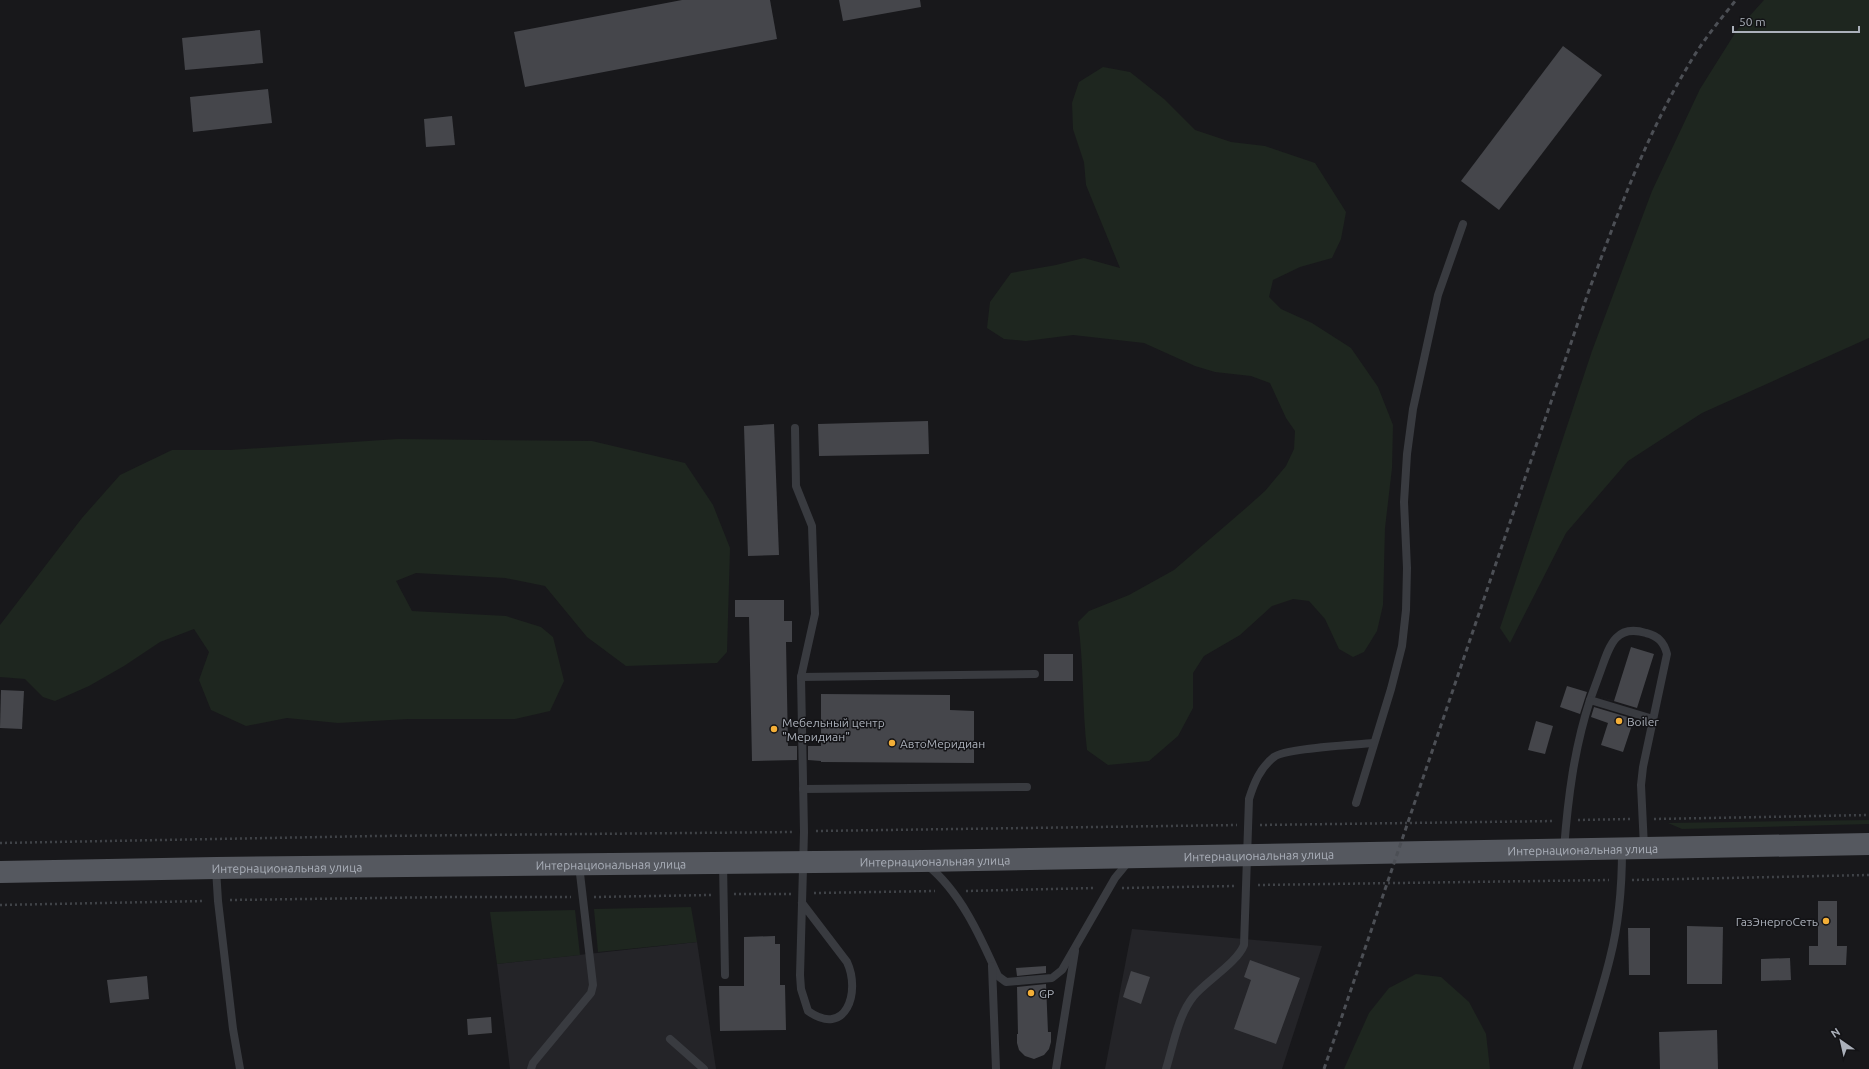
<svg xmlns="http://www.w3.org/2000/svg" width="1869" height="1069" font-family="Ubuntu,sans-serif">
	<style>
		.built { fill: #242428 }
		.green { fill: #1e261f }
		.building { fill: #45464b }
		.lines { fill: none; stroke-linecap: round; stroke-linejoin: round }
		.path { stroke: #3f4247; stroke-width: 2.5; stroke-dasharray: 2 3; stroke-linecap: butt }
		.lane { stroke: #393b40; stroke-width: 8 }
		.primary { stroke: #55585f; stroke-width: 22 }
		.rail { stroke: #4c4f55; stroke-width: 3; stroke-dasharray: 5 4; stroke-linecap: butt }
		.poi-dot { fill: #f4af37; stroke: #131316; stroke-width: 1.5 }
		.labels { text-anchor: middle; dominant-baseline: central; stroke-width: 3; stroke-linejoin: round; paint-order: stroke }
		.poi-label { font-size: 12px; fill: #abb0ba; stroke: #131316; text-anchor: start }
		.street-label { font-size: 12px; fill: #abb0ba; stroke: #131316 }
	</style>
	<rect width="100%" height="100%" fill="#18181b"/>
	<!-- built -->
	<g class="built">
		<polygon points="1132,929 1322,946 1282,1069 1105,1069"/>
		<polygon points="697,942 716,1069 510,1069 497,964"/>
	</g>
	<!-- green -->
	<g class="green">
		<polygon points="1764,0 1869,0 1869,338 1702,413 1628,461 1566,533 1510,643 1500,628 1592,351 1652,191 1700,89 1737,30"/>
		<path d="M1103 67 1130 72 1164 99 1195 130 1231 142 1265 146 1315 163 1346 212 1341 239 1332 258 1300 267 1273 280 1269 297 1281 309 1312 323 1351 348 1378 387 1393 425 1392 468 1385 528 1383 605 1377 631 1364 652 1353 657 1339 649 1325 619 1309 601 1293 599 1272 606 1240 635 1204 656 1193 673V708L1178 736 1149 761 1108 765 1087 750C1082 707 1084 665 1078 622L1089 611 1129 595 1174 570 1246 508 1265 491 1286 466 1294 449 1295 431 1286 418 1270 383 1251 376 1215 372 1195 366 1144 343 1073 335 1026 341 1004 339 987 328 990 302 1011 273 1056 265 1084 258 1120 268 1086 185 1084 162 1073 129 1072 103 1079 82Z"/>
		<polygon points="398,439 592,441 685,463 713,505 730,548 727,652 717,663 626,666 587,637 545,586 505,578 416,573 396,581 412,611 506,616 541,627 553,637 564,681 550,711 515,719 408,719 338,723 287,718 246,726 211,710 199,680 209,652 194,629 160,642 124,666 89,686 55,701 43,697 25,679 0,677 0,625 82,518 120,475 172,450 230,450"/>
		<polygon points="1869,820 1869,824 1682,829 1668,823"/>
		<polygon points="691,907 697,942 598,952 594,909"/>
		<polygon points="575,910 580,955 497,964 490,912"/>
		<polygon points="1416,974 1441,977 1469,1002 1486,1034 1490,1069 1344,1069 1369,1013 1389,988"/>
	</g>
	<!-- building -->
	<g class="building">
		<polygon points="682,0 770,0 777,39 525,87 514,32"/>
		<polygon points="839,0 920,0 921,7 843,21"/>
		<polygon points="260,30 263,63 185,70 182,38"/>
		<polygon points="1563,46 1602,75 1499,210 1461,181"/>
		<polygon points="268,89 272,123 193,132 190,97"/>
		<polygon points="452,116 455,145 426,147 424,119"/>
		<polygon points="928,421 929,454 819,456 818,424"/>
		<polygon points="774,424 779,555 748,556 744,426"/>
		<polygon points="735,600 784,600 784,621 792,621 792,642 786,642 788,746 797,746 797,760 752,761 749,617 735,617"/>
		<polygon points="1631,647 1654,654 1637,708 1597,696 1614,701"/>
		<rect x="1044" y="654" width="29" height="27"/>
		<polygon points="1567,686 1587,692 1580,714 1560,707"/>
		<polygon points="1,690 24,691 22,729 0,728"/>
		<polygon points="821,694 950,695 950,710 974,711 974,763 821,762 821,761 808,760 808,746 821,746"/>
		<polygon points="1594,707 1634,719 1623,752 1601,745 1608,723 1591,717"/>
		<polygon points="1536,721 1553,726 1545,754 1528,750"/>
		<polygon points="1818,901 1837,901 1837,946 1847,946 1846,965 1809,965 1809,946 1818,946"/>
		<polygon points="1687,926 1723,927 1722,984 1687,984"/>
		<polygon points="1628,928 1650,928 1650,975 1629,975"/>
		<polygon points="775,936 775,944 780,944 780,985 785,985 786,1030 720,1031 719,986 744,986 744,937"/>
		<polygon points="1790,958 1791,980 1761,981 1761,959"/>
		<polygon points="1250,960 1300,978 1276,1044 1234,1029 1251,980 1244,977"/>
		<polygon points="1046,966 1046,973 1017,976 1016,968"/>
		<polygon points="1131,971 1150,977 1141,1004 1123,997"/>
		<polygon points="147,976 149,999 110,1003 107,980"/>
		<polygon points="1046,984 1048,1032 1051,1032 1051,1042 1049,1049 1044,1055 1034,1059 1025,1056 1019,1050 1017,1043 1017,1034 1018,1034 1017,987"/>
		<polygon points="491,1017 492,1033 468,1035 467,1019"/>
		<polygon points="1717,1030 1718,1069 1660,1069 1659,1032"/>
	</g>
	<g class="lines">
		<!-- path -->
		<g class="path">
			<polyline points="1654,819 1869,815"/>
			<polyline points="1578,820 1631,819"/>
			<polyline points="1260,825 1555,821"/>
			<polyline points="816,831 1237,825"/>
			<polyline points="0,843 376,836 793,832"/>
			<polyline points="1632,880 1869,875"/>
			<polyline points="1258,885 1609,880"/>
			<polyline points="1122,888 1235,886"/>
			<polyline points="966,891 1095,888"/>
			<polyline points="814,893 935,891"/>
			<polyline points="734,894 791,894"/>
			<polyline points="594,897 711,895"/>
			<polyline points="230,900 450,897 571,897"/>
			<polyline points="0,905 205,901"/>
		</g>
		<!-- lane -->
		<g class="lane">
			<path d="M795 428 796 486 812 526 815 614 801 677 804 832 800 975 801 989 808 1011C846 1038 861 992 847 962L802 903"/>
			<polyline points="801,677 1035,674"/>
			<path d="M1590 700C1594 689 1598 678 1602 667 1610 644 1617 624 1646 633 1658 636 1664 642 1667 654L1643 767 1641 785 1644 847"/>
			<polyline points="803,789 1027,787"/>
			<polyline points="1356,803 1391,689 1402,646 1406,610 1407,568 1404,502 1407,454 1413,409 1438,295 1463,224"/>
			<path d="M1564 849C1568 798 1574 749 1590 700L1653 719"/>
			<polyline points="723,863 725,975"/>
			<path d="M927 865C961 892 981 938 998 976L1006 982 1052 978 1062 970 1115 878 1129 861"/>
			<polyline points="216,869 218,901 233,1029 240,1069"/>
			<polyline points="992,966 996,1069"/>
			<polyline points="670,1039 704,1069"/>
			<polyline points="531,1069 533,1063 591,993 593,985 579,865"/>
			<polyline points="1056,1069 1075,951"/>
			<path d="M1166 1069C1173 1046 1178 1016 1193 997 1206 981 1237 963 1244 945L1249 799C1254 783 1260 768 1274 757 1285 748 1355 745 1373 743"/>
			<path d="M1577 1069C1588 1032 1601 995 1610 958 1619 923 1622 886 1622 850"/>
		</g>
		<!-- primary -->
		<path class="primary" id="s1" d="M0 872 216 868 922 861 1869 844"/>
		<!-- rail -->
		<path class="rail" d="M1324 1069 1588 293C1617 216 1645 137 1688 66 1701 43 1719 21 1736 0"/>
	</g>
	<!-- markers -->
	<g class="poi-dot">
		<circle cx="1619" cy="721" r="4"/>
		<circle cx="774" cy="729" r="4"/>
		<circle cx="892" cy="743" r="4"/>
		<circle cx="1826" cy="921" r="4"/>
		<circle cx="1031" cy="993" r="4"/>
	</g>
	<g class="labels">
		<!-- poi labels -->
		<g class="poi-label">
			<text x="1627" y="721">Boiler</text>
			<text x="782" y="722">Мебельный центр<tspan x="782" dy="14">"Меридиан"</tspan></text>
			<text x="900" y="743">АвтоМеридиан</text>
			<text x="1818" y="921" text-anchor="end">ГазЭнергоСеть</text>
			<text x="1039" y="993">GP</text>
		</g>
		<!-- street labels -->
		<g class="street-label">
			<text stroke="none"><textPath href="#s1" startOffset="1583">Интернациональная улица</textPath></text>
			<text stroke="none"><textPath href="#s1" startOffset="1259">Интернациональная улица</textPath></text>
			<text stroke="none"><textPath href="#s1" startOffset="935">Интернациональная улица</textPath></text>
			<text stroke="none"><textPath href="#s1" startOffset="611">Интернациональная улица</textPath></text>
			<text stroke="none"><textPath href="#s1" startOffset="287">Интернациональная улица</textPath></text>
		</g>
	</g>
	<!-- north arrow -->
	<g transform="translate(1841 1041) rotate(326)" stroke="#131316" stroke-width="3" paint-order="stroke">
	<path d="M0-3L7 15L0 10L-7 15Z" fill="#abb0ba"/>
	<text y="-6" font-size="11" font-weight="bold" text-anchor="middle" fill="#abb0ba">N</text>
	</g>
	<!-- scale -->
	<path d="M1733 26v6h126v-6" fill="none" stroke="#abb0ba" stroke-width="2"/>
	<text x="1739" y="26" font-size="12" fill="#abb0ba" stroke="#131316" stroke-width="3" paint-order="stroke">50 m</text>
</svg>
